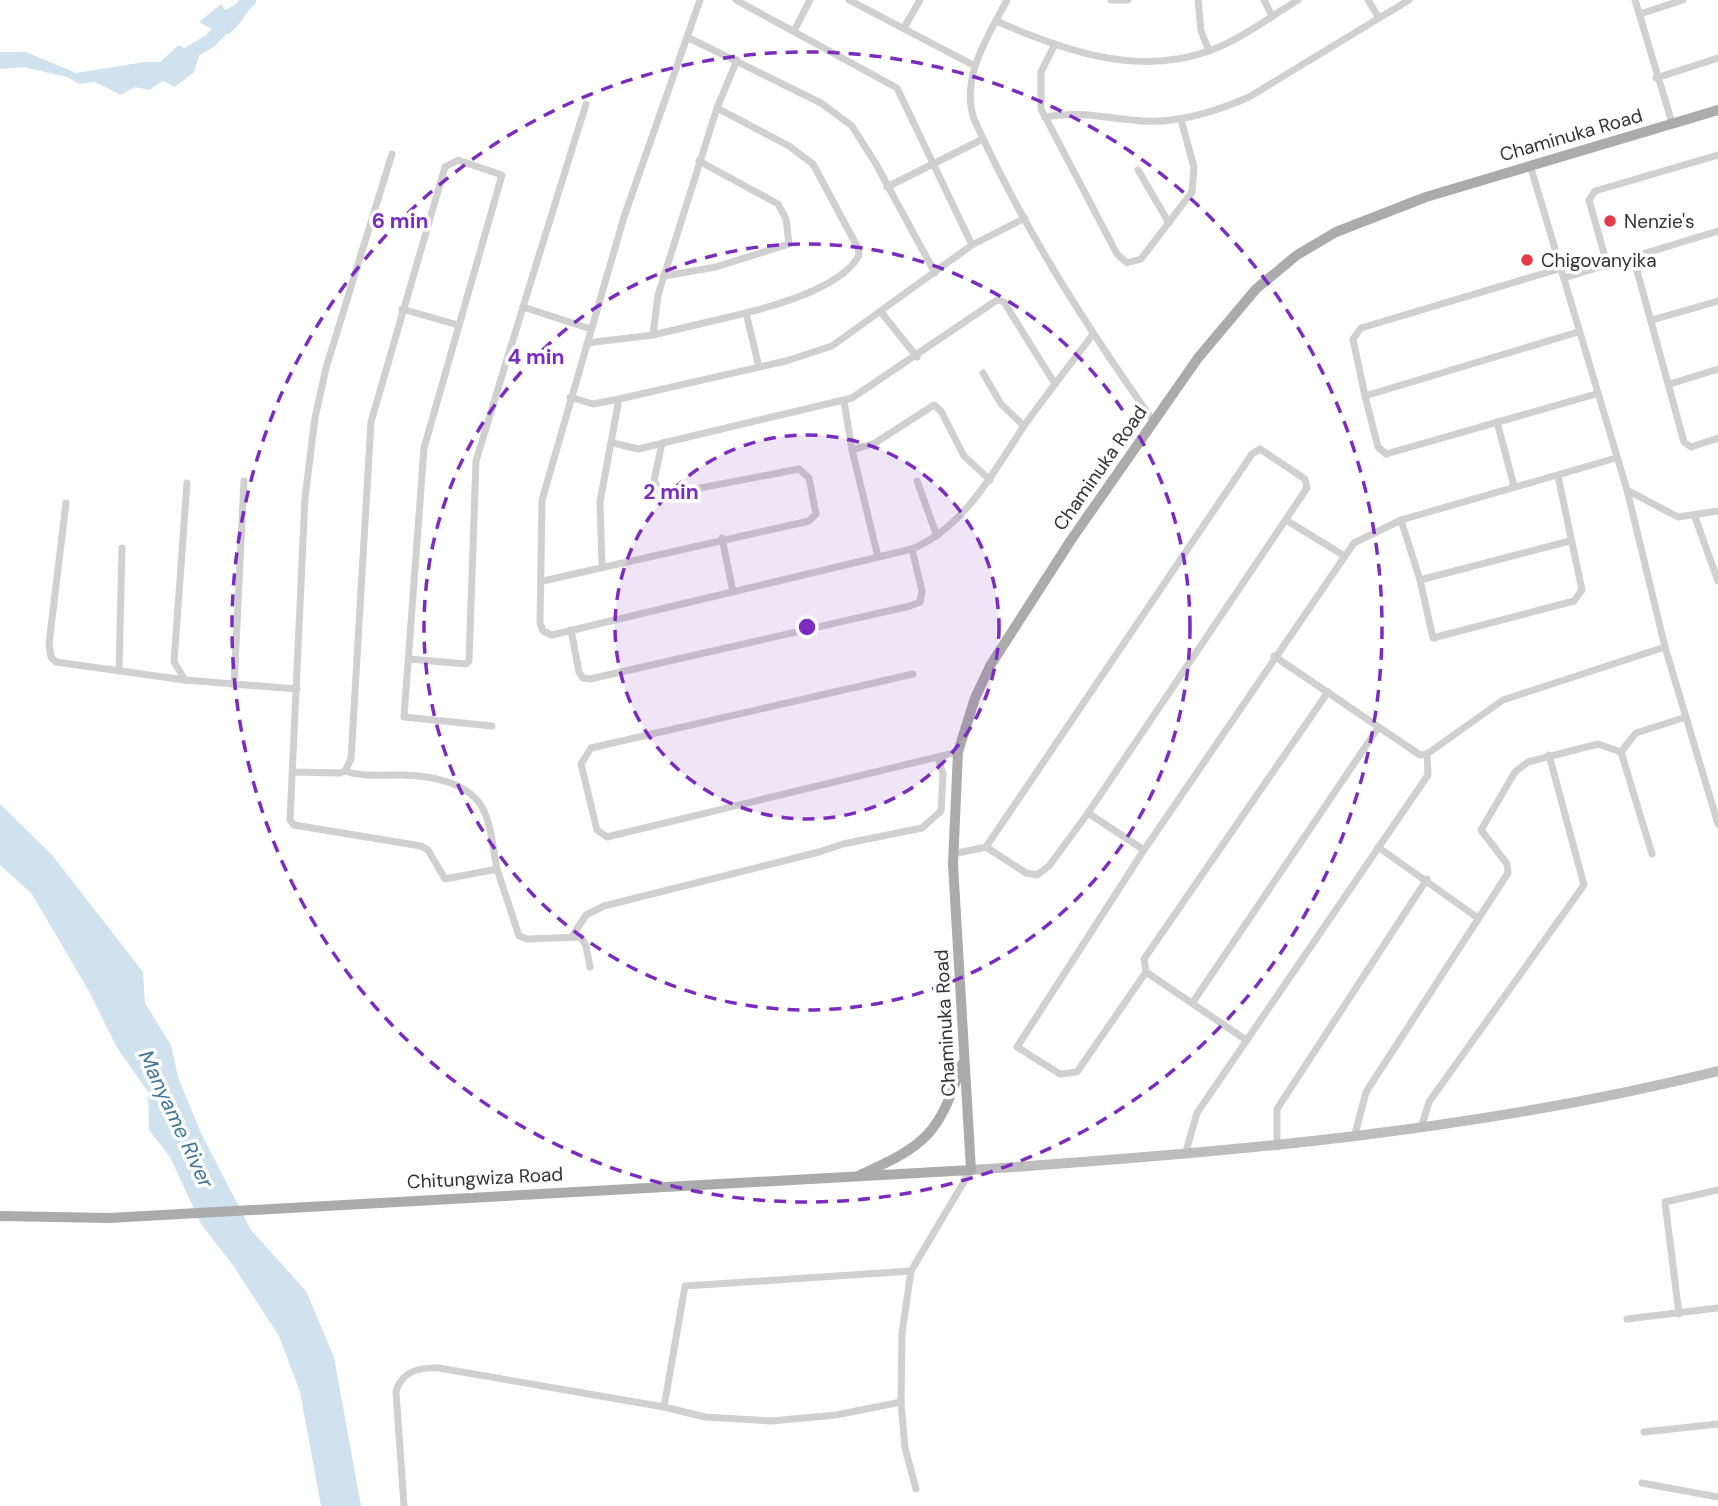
<svg xmlns="http://www.w3.org/2000/svg" width="1718" height="1506" font-family="'DM Sans',sans-serif">
	<style>
		.water { fill: #cfe2ee }
		.lines { fill: none; stroke-linecap: round; stroke-linejoin: round }
		.river { stroke: #cfe2ee; stroke-width: 14 }
		.street { stroke: #d0d0d0; stroke-width: 7 }
		.secondary { stroke: #bdbdbd; stroke-width: 10 }
		.primary { stroke: #ababab; stroke-width: 10 }
		.ring { fill: none; stroke: #7b2cbf; stroke-width: 3.5; stroke-dasharray: 12 9 }
		.poi-dot { fill: #e63946; stroke: #fff; stroke-width: 2.5 }
		.labels { text-anchor: middle; dominant-baseline: central; stroke-width: 7; stroke-linejoin: round; paint-order: stroke }
		.street-label { font-size: 19px; fill: #333; stroke: #fff }
		.poi-label { font-size: 19px; fill: #333; stroke: #fff; text-anchor: start }
		.water-label { font-size: 21px; font-style: italic; fill: #3f7597; stroke: #fff }
		.centre { fill: #7b2cbf; stroke: #fff; stroke-width: 3.5 }
		.ring-label { font-size: 21px; text-anchor: middle; font-weight: bold; fill: #7b2cbf; stroke: #fff; stroke-width: 7; stroke-linejoin: round; paint-order: stroke }
	</style>
	<rect width="100%" height="100%" fill="#fff"/>
	<!-- water -->
	<g class="water">
		<polygon points="245,0 252,4 241,22 229,34 220,34 199,22 221,4 225,10"/>
		<polygon points="179,45 199,56 194,72 175,87 163,81 149,90 135,87 121,95 95,82 79,84 67,77 23,67 0,69 0,52 26,52 76,73 145,62 160,62"/>
		<polygon points="0,804 52,855 143,972 145,1003 171,1045 178,1077 201,1133 251,1230 306,1291 334,1357 361,1506 321,1506 300,1392 279,1336 232,1264 201,1224 170,1157 149,1130 148,1092 116,1046 90,993 32,894 0,865"/>
	</g>
	<g class="lines">
		<!-- river -->
		<polyline class="river" points="176,61 210,41 249,0"/>
		<!-- street -->
		<g class="street">
			<path d="M700 0 624 217 542 500 540 623 543 631 552 635 912 549C965 527 994 471 1024 426 1046 395 1070 365 1093 334"/>
			<polyline points="736,0 897,88 972,245"/>
			<polyline points="849,0 975,66"/>
			<path d="M1007 0C988 36 960 78 974 119 1022 226 1086 326 1154 422"/>
			<polyline points="1111,0 1128,0"/>
			<polyline points="1198,0 1201,31 1209,51"/>
			<polyline points="1264,0 1272,16"/>
			<polyline points="1368,0 1379,18"/>
			<polyline points="1635,0 1672,123"/>
			<polyline points="1640,14 1683,0"/>
			<path d="M996 21C1063 50 1136 77 1209 51 1240 40 1270 17 1298 0"/>
			<polyline points="904,28 920,0"/>
			<polyline points="794,31 810,0"/>
			<polyline points="689,38 821,103 852,126 876,164 935,273"/>
			<polyline points="1054,46 1041,72 1041,109 1117,254 1127,263 1141,259 1192,192 1194,167 1181,120"/>
			<polyline points="1656,78 1718,58"/>
			<path d="M717 108 789 146 813 164 858 248 859 255C843 287 777 305 746 313L759 367"/>
			<path d="M1045 117C1079 110 1109 119 1143 121 1180 123 1215 112 1249 97L1409 0"/>
			<polyline points="392,154 326,368 315,418 305,498 290,820 294,825 421,846 428,850 445,879 497,869 519,936 527,939 581,937 586,946 590,967"/>
			<polyline points="1530,165 1627,490 1678,517 1718,511"/>
			<polyline points="1138,170 1169,223"/>
			<polyline points="887,187 983,139"/>
			<polyline points="1633,256 1684,442 1691,447 1718,438"/>
			<polyline points="1607,264 1589,200 1595,191 1718,155"/>
			<polyline points="664,276 716,267 789,244 786,219 778,204 699,161"/>
			<polyline points="1564,278 1718,231"/>
			<polyline points="523,307 586,104"/>
			<polyline points="402,309 458,325"/>
			<polyline points="881,312 917,357"/>
			<polyline points="1652,320 1718,301"/>
			<polyline points="1578,332 1365,396 1378,447 1386,454 1596,394"/>
			<polyline points="653,335 658,295 717,108 737,60"/>
			<polyline points="587,343 653,335 746,313"/>
			<polyline points="983,373 1001,404 1024,426"/>
			<polyline points="1670,384 1718,369"/>
			<polyline points="1365,396 1353,339 1361,328 1562,268"/>
			<polyline points="570,397 593,404 619,399 786,361 832,346 972,245 1025,218"/>
			<polyline points="844,401 852,450 878,557"/>
			<polyline points="1497,422 1514,486"/>
			<polyline points="613,443 638,449 852,398 997,300 1004,302 1055,384"/>
			<polyline points="852,450 875,443 934,405 941,411 964,456 990,480"/>
			<polyline points="917,481 937,536"/>
			<polyline points="66,503 49,644 51,657 56,662 185,680 297,689"/>
			<polyline points="1695,517 1718,581"/>
			<polyline points="1286,520 1343,555"/>
			<polyline points="1401,520 1420,580 1433,638 1574,601 1582,590 1558,476"/>
			<polyline points="722,538 733,592"/>
			<polyline points="602,566 600,502 619,399"/>
			<polyline points="1420,580 1570,541"/>
			<polyline points="543,581 809,521 816,514 809,478 799,469 669,494 659,490 654,481 662,443"/>
			<polyline points="571,630 579,672 583,678 590,679 910,606 920,602 922,591 912,549"/>
			<polyline points="1665,647 1718,824"/>
			<polyline points="409,659 466,664 469,661 476,461 523,307 591,329"/>
			<polyline points="119,671 122,548"/>
			<polyline points="913,674 591,748 581,764 597,830 607,837 958,752"/>
			<polyline points="185,680 174,662 187,483"/>
			<polyline points="234,685 244,481"/>
			<polyline points="1621,752 1652,854"/>
			<polyline points="1427,754 1503,700 1665,647 1627,490"/>
			<path d="M345 771C362 777 381 775 399 775 428 775 470 781 484 811 492 827 493 851 497 869"/>
			<polyline points="294,772 340,773 345,771 351,759 371,422 445,167 458,160 502,175 424,448 404,717 492,726"/>
			<polyline points="1088,813 1144,850"/>
			<polyline points="1378,847 1478,918"/>
			<polyline points="953,854 986,847 1026,873 1037,875 1049,866 1088,813 1307,488 1305,479 1260,449 1252,454 986,847"/>
			<polyline points="573,935 586,915 604,906 819,852 843,844 922,828 941,811 943,774 938,758"/>
			<polyline points="1146,972 1077,1072 1060,1074 1017,1047 1144,850 1354,543 1401,520 1616,458"/>
			<polyline points="1193,1002 1378,728"/>
			<polyline points="1246,1040 1146,972 1144,959 1328,692"/>
			<polyline points="1421,1128 1429,1102 1584,885 1549,755"/>
			<polyline points="1354,1138 1366,1092 1508,873 1507,864 1481,830 1515,772 1528,762 1598,744 1621,752 1636,733 1686,717"/>
			<polyline points="1277,1147 1277,1109 1427,879"/>
			<polyline points="1185,1155 1197,1113 1428,775 1427,754 1420,755 1274,656"/>
			<polyline points="1679,1314 1665,1202 1718,1190"/>
			<polyline points="1627,1319 1718,1308"/>
			<polyline points="664,1407 685,1286 911,1271"/>
			<polyline points="1644,1432 1718,1424"/>
			<polyline points="1642,1483 1718,1497"/>
			<polyline points="916,1489 905,1448 901,1402 902,1333 911,1271 971,1170"/>
			<path d="M404 1506 396 1392C401 1371 419 1367 439 1368L664 1407 705 1417 771 1421 836 1415 901 1402"/>
		</g>
		<!-- secondary -->
		<path class="secondary" d="M971 1170C1223 1153 1473 1132 1718 1071"/>
		<!-- primary -->
		<g class="primary">
			<path d="M860 1175C928 1144 938 1135 962 1064"/>
			<polyline points="0,1216 109,1218 971,1170 953,864 958,752 975,698 990,666 1071,540 1198,358 1256,289 1297,255 1336,232 1426,197 1718,110"/>
		</g>
	</g>
	<!-- distance rings -->
	<circle cx="807" cy="627" r="192" fill="#7b2cbf" fill-opacity=".12"/>
	<g class="ring">
		<circle cx="807" cy="627" r="192"/>
		<circle cx="807" cy="627" r="383"/>
		<circle cx="807" cy="627" r="575"/>
	</g>
	<!-- markers -->
	<g class="poi-dot">
		<circle cx="1610" cy="221" r="7"/>
		<circle cx="1527" cy="260" r="7"/>
	</g>
	<g class="labels">
		<!-- street labels -->
		<g class="street-label">
			<text transform="translate(1571 135) rotate(-16)">Chaminuka Road</text>
			<text transform="translate(1100 468) rotate(-55)">Chaminuka Road</text>
			<text transform="translate(945 1023) rotate(-93)">Chaminuka Road</text>
			<text transform="translate(485 1178) rotate(-3)">Chitungwiza Road</text>
		</g>
		<!-- poi labels -->
		<g class="poi-label">
			<text x="1624" y="221">Nenzie's</text>
			<text x="1541" y="260">Chigovanyika</text>
		</g>
		<!-- water labels -->
		<g class="water-label">
			<text transform="translate(176 1119) rotate(65)">Manyame River</text>
		</g>
	</g>
	<circle cx="807" cy="627" r="10" class="centre"/>
	<g class="ring-label">
		<text x="400" y="228">6 min</text>
		<text x="536" y="364">4 min</text>
		<text x="671" y="499">2 min</text>
	</g>
</svg>
